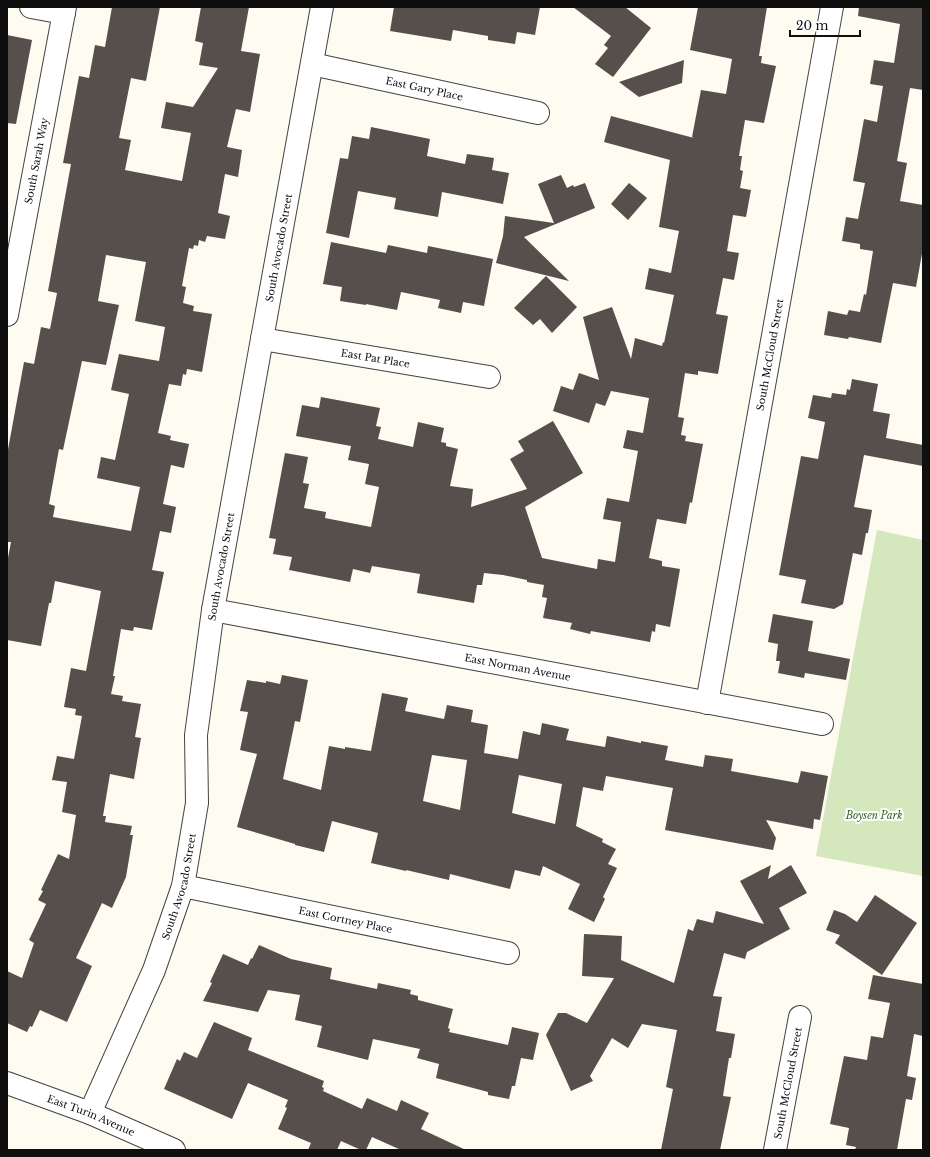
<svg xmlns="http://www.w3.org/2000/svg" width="930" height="1157" font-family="'Libre Baskerville',serif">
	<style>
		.green { fill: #d5e7bd }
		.building { fill: #574f4c; fill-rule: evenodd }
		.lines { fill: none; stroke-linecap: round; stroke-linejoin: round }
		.street-casing { stroke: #424242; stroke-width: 24 }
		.street { stroke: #fff; stroke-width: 22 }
		.labels { text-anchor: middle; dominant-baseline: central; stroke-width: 4; stroke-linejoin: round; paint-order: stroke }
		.street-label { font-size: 10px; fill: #0f0f0f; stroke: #fff }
		.park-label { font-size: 10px; font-style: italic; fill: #336323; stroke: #fff }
	</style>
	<rect width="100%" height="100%" fill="#fefbf1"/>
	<!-- green -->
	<polygon class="green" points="877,530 923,540 923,876 816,856"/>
	<!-- building -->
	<g class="building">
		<path d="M112 7H160L146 81 131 78 119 138 131 140 125 170 182 181 191 133 161 128 166 102 193 107 218 68 199 65 203 43 195 41 201 7H249L241 51 260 54 250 112 236 109 227 147 242 150 238 177 225 174 218 213 230 216 225 239 207 236 205 242 199 240 198 246 194 245 193 249 189 248 182 286 186 287 183 303 194 306 193 311 212 314 202 372 187 369 186 375 183 374 181 386 169 384 158 433 171 436 170 440 189 444 184 468 171 465 163 504 176 507 171 533 160 531 152 570 164 572 152 630 134 627 133 631 121 629 113 676H115L111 694 123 696 122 701 141 704 135 737 141 738 134 779 110 774 103 816H106L105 822 132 826 130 835H133L126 877 112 908 102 903 76 958 92 966 67 1022 40 1010 32 1027 30 1026 27 1032 7 1023V971L22 978 34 943 29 940 46 904 38 900 43 891 41 890 58 854 69 859 76 815 62 812 67 782 52 780 57 756 74 759 82 716 75 715 76 709 64 707 71 668 86 671 101 591 55 581 51 603H49L41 646 7 640V563L11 542H7V455L24 362 34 364 41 327 50 329 57 293 48 291 71 164 63 163 79 76 89 78 95 45 105 47ZM106 255 146 262 135 321 165 327 159 361 119 354 111 390 129 394 115 460 101 457 97 478 140 487 131 531 53 517 55 506 49 504 59 449 63 450 82 361 106 365 119 305 98 301Z"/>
		<polygon points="394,7 540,7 535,35 517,32 515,44 488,40 488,36 453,30 451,41 390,31"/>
		<polygon points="573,7 625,7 651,28 613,77 595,64 608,48 604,45 611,36"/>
		<polygon points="698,7 767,7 759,56 762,56 761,63 776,66 764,123 745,120 739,156 742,156 740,170 743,171 740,188 751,190 746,217 733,215 727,251 739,253 734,280 723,278 716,314 728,316 718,374 698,371 698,375 685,373 678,417 684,418 681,435 686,436 685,441 703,444 692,503 690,502 686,524 657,519 649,558 662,561 662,566 680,569 670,627 656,624 655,632 652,631 650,642 591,631 590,634 570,629 572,623 543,618 547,598 542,597 544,585 527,582 527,580 503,575 484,573 482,585 477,585 474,603 417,593 420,574 372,566 370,573 353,569 350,582 289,570 292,557 273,554 276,539 269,538 285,453 308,457 303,483 309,484 304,508 326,512 325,518 371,527 379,487 365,484 369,464 348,460 351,446 296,436 302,405 319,408 321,397 380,408 376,426 381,427 378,439 413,447 418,422 444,428 441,442 446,443 446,446 458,449 450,486 473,489 471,507 527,489 510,459 524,451 518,441 553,421 583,473 525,507 542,558 597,569 598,559 615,562 621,522 603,519 607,498 629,502 638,451 623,448 627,430 643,433 649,398 611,391 605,406 596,403 589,423 553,411 561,386 573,390 579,373 599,380 583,317 612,307 631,359 635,338 662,346 663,342 664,343 674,295 645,289 649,268 671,273 679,231 659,227 670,160 604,142 611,116 694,138 692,137 701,90 726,94 732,59 690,50"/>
		<polygon points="859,7 923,7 923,90 910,88 897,161 907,163 900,201 923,205 923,248 916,287 893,283 881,343 849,337 848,339 824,335 828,311 847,315 849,310 860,312 864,294 866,295 873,251 860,249 860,244 842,241 846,217 858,219 865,183 853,181 864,119 877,122 883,86 870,84 874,60 894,63 900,24 858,16"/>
		<polygon points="7,35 32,40 16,124 7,123"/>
		<polygon points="684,60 682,83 639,97 619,82"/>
		<polygon points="371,127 430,139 427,156 465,164 467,154 494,158 492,170 509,173 503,204 442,192 438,217 394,209 396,198 358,191 349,238 326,233 340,158 348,159 352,136 369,139"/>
		<polygon points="561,175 567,188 573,185 574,187 585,183 595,208 524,237 569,281 496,263 503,236 505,216 554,223 538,184"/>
		<polygon points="629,183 647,198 628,220 611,204"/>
		<polygon points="331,242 386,253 388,245 427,253 428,246 493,259 484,306 463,302 461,313 438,308 440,300 401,292 397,310 366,304 366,305 340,301 342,287 323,284"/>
		<polygon points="546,276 577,307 552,333 540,319 533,325 514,308"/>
		<polygon points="852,379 878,384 873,411 890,414 886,438 923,445 923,466 864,455 854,507 872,510 868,533 866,533 862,555 853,553 843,604 834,609 801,603 806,580 779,575 801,456 818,459 825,422 808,418 813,395 831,398 832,393 846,395 847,389 850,390"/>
		<polygon points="773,614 813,621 808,651 850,659 846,680 805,673 804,678 778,673 780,661 776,661 778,644 768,642"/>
		<path d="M282 675 308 680 300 722 295 721 283 779 321 790 329 746 345 749V747L371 751 382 693 408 698 405 711 444 719 447 705 473 710 471 722 488 725 484 753 518 759 523 731 540 735 542 723 569 729 566 740 605 747 607 736 641 743V741L668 746 665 760 703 767 705 755 733 759 731 771 798 783 801 771 828 776 820 820 814 819 813 829 766 820 776 838 773 850 665 830 673 788 606 776 603 791 583 787 576 826 603 839 602 842 616 849 608 864 617 868 603 897 605 899 594 922 568 909 580 884 543 866 540 876 515 870 510 889 450 874 449 880 406 870V871L371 863 378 833 332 821 324 852 295 845V844L237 827 257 754 240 750 248 712 240 711 247 680 266 683V681L280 684ZM432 755 467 760 460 810 423 801ZM519 775 562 784 555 824 512 813Z"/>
		<polygon points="771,865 768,879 791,865 807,893 779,908 790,929 747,952 745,959 724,953 713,996 722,997 716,1031 735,1034 731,1058 729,1058 723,1096 731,1097 720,1150 661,1150 673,1089 666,1087 677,1030 642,1024 628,1048 612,1038 590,1076 593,1081 571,1091 546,1035 558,1013 566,1013 587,1023 614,978 582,976 584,934 622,936 621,960 674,983 688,929 693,931 697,919 713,923 716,911 764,924 740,881"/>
		<polygon points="875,895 917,923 882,975 835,943 840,935 826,930 834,910 845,914 857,922"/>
		<polygon points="259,945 291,959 332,968 330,979 377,989 378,983 411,990 410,994 418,996 418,1000 453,1009 448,1028 450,1029 449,1032 508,1045 512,1027 539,1033 533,1060 521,1058 515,1086 512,1086 509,1099 488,1095 488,1092 436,1078 439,1064 417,1058 420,1049 373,1039 368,1060 317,1047 322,1026 295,1020 300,995 268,990 258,1012 203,1001 212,983 210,982 223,954 248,965 251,958 252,959"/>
		<polygon points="873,975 923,984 923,1036 914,1034 907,1076 916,1078 912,1100 906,1099 897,1150 855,1150 856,1147 846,1145 849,1128 830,1124 844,1056 867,1060 871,1036 883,1038 890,1003 868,999"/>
		<polygon points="214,1022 252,1038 248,1050 324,1081 322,1087 324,1088 323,1091 362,1109 367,1098 397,1111 401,1100 429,1113 421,1129 466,1150 401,1150 372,1137 366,1150 361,1150 341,1141 337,1150 308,1150 311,1143 278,1129 287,1108 285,1107 288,1100 248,1083 232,1119 164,1089 177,1059 180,1061 184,1052 197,1058"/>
	</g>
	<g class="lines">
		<!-- street casing -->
		<g class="street-casing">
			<g id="street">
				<polyline points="31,7 64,13"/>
				<path id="s1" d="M312 64 538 113"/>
				<path id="s2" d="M7 315 65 7"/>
				<path id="s3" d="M262 339 489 377"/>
				<path id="s4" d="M213 610 822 724"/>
				<path id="s5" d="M707 703 832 7"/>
				<path id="s6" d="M183 886 508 953"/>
				<path id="s7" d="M7 1083 90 1113 174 1150"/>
				<path id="s8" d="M90 1113 154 970 183 886 197 803 196 735 213 610 322 7"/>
				<path id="s9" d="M775 1150 800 1017"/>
			</g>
		</g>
		<!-- street -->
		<use href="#street" class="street"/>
	</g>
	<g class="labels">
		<!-- street labels -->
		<g class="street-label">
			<text stroke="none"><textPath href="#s1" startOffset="115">East Gary Place</textPath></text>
			<text stroke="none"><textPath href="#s2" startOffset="157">South Sarah Way</textPath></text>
			<text stroke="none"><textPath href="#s8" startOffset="892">South Avocado Street</textPath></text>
			<text stroke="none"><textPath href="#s5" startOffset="354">South McCloud Street</textPath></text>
			<text stroke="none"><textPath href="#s3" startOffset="115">East Pat Place</textPath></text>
			<text stroke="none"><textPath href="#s8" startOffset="568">South Avocado Street</textPath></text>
			<text stroke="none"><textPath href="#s4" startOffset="310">East Norman Avenue</textPath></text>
			<text stroke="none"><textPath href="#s8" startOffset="244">South Avocado Street</textPath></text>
			<text stroke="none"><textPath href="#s6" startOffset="166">East Cortney Place</textPath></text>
			<text stroke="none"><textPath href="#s9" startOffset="68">South McCloud Street</textPath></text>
			<text stroke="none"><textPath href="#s7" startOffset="90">East Turin Avenue</textPath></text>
		</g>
		<!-- park labels -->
		<g class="park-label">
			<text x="874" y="815">Boysen Park</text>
		</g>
	</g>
	<!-- border -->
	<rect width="930" height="1157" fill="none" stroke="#0f0f0f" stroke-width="16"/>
	<!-- scale -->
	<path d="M790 30v6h70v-6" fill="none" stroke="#0f0f0f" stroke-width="2"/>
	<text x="796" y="30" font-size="12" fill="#0f0f0f" stroke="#ffffff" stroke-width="3" paint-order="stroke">20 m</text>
</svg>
